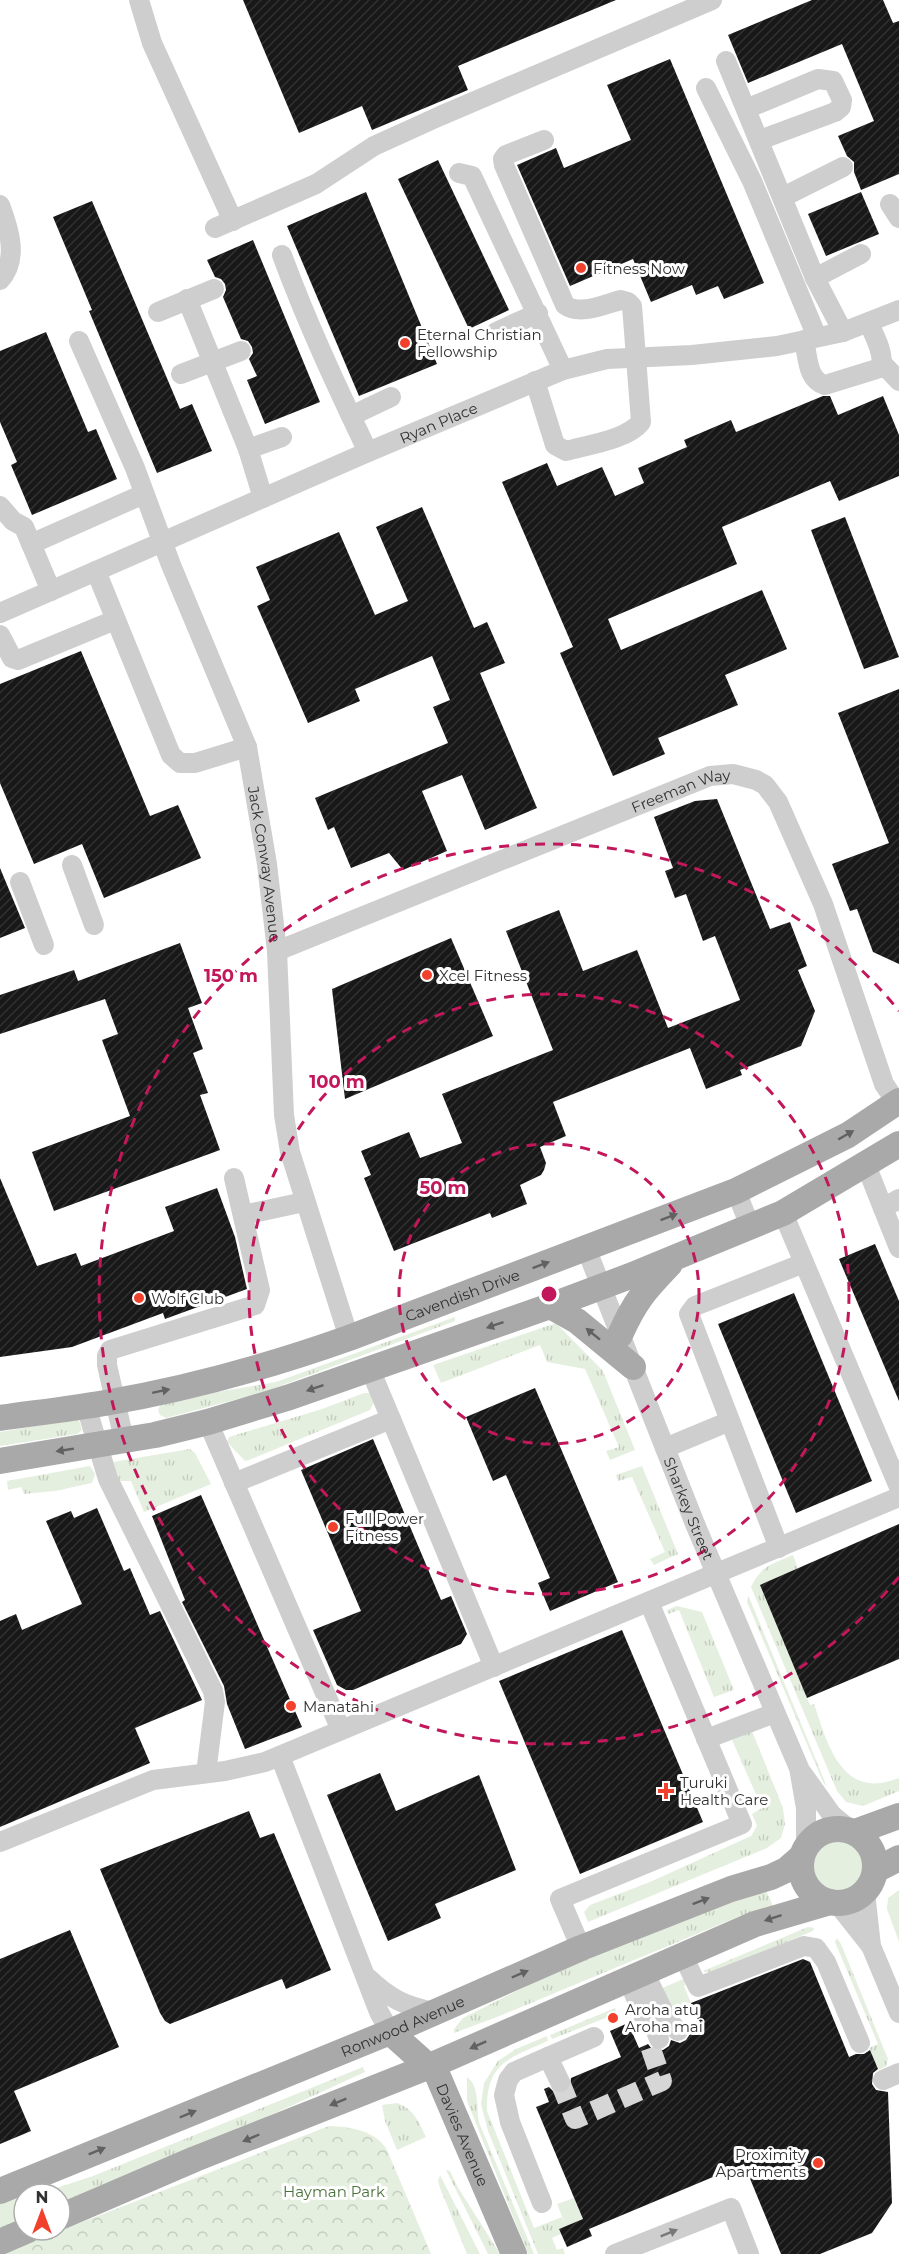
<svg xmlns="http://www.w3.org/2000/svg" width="899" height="2254" font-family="Montserrat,sans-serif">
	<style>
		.grass { fill: url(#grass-tufts) }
		.park { fill: url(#park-crowns) }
		.garden { fill: #e5efdf }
		.building { fill: url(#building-hatch) }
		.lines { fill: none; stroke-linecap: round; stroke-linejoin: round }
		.minor-tunnel { stroke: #d6d6d6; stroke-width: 20; stroke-dasharray: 20 10; stroke-linecap: butt }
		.minor { stroke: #cecece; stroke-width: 20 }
		.major { stroke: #a9a9a9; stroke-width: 26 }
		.oneway { fill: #616161 }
		.oneway2 { fill: #787878 }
		.ring { fill: none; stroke: #c2185b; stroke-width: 3; stroke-dasharray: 10 8 }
		.poi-dot { fill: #f1402b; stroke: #fff; stroke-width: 2 }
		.labels { text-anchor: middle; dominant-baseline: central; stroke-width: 6; stroke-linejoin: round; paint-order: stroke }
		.poi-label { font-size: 15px; fill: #313131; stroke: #fff; text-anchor: start }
		.street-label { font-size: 15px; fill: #313131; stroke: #fff }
		.park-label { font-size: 15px; fill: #4a713b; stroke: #fff }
		.centre { fill: #c2185b; stroke: #fff; stroke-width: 3 }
		.ring-label { font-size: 18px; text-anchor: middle; font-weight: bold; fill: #c2185b; stroke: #fff; stroke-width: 6; stroke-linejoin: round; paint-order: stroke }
	</style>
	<defs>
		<pattern id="grass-tufts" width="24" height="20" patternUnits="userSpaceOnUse" patternTransform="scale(1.5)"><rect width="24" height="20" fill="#e5efdf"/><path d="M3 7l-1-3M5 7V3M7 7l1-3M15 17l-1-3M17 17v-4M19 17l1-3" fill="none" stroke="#c5cdc0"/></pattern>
		<pattern id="park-crowns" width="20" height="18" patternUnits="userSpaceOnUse" patternTransform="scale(1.5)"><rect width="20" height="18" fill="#e5efdf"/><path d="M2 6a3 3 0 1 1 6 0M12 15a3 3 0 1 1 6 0" fill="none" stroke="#c5cdc0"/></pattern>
		<pattern id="building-hatch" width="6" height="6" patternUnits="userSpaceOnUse" patternTransform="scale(1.5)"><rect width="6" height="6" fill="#181818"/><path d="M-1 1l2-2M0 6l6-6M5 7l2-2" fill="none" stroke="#313131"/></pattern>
	</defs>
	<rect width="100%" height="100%" fill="#fff"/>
	<!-- grass -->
	<g class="grass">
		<polygon points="455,1317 455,1321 261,1393 166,1418 160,1415 158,1410 160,1405 170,1400 276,1382"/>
		<polygon points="556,1323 603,1371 635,1450 610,1460 606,1451 619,1447 585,1369 547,1362 540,1345 441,1383 433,1365"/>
		<polygon points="364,1393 370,1393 374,1402 370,1410 249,1460 245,1461 227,1442 229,1437 322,1409"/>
		<polygon points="76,1419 79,1420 82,1430 77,1434 0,1446 0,1432"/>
		<polygon points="190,1449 195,1453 211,1484 144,1512 131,1481 118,1481 113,1462"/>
		<polygon points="90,1466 95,1474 92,1483 55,1491 24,1494 21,1487 8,1490 7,1481"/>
		<polygon points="642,1466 678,1554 654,1565 650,1559 665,1552 632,1477 618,1481 616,1475"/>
		<path d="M793 1555 798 1568 761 1585 810 1705 814 1704C825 1735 837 1789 881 1783 887 1782 893 1780 899 1778V1791L863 1806 846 1802 837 1791 751 1587C761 1566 772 1564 793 1555Z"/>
		<polygon points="748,1596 749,1597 827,1787 823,1782 747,1602"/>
		<polygon points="677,1606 702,1612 734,1690 714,1697 679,1610 668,1614 667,1610"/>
		<polygon points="752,1731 783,1808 785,1824 781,1838 767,1848 588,1922 584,1912 590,1905 650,1882 751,1836 757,1826 752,1814 762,1808 732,1740"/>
		<polygon points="765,1888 773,1906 740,1916 497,2017 454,2033 454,2029 463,2018 560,1969"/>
		<polygon points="808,1927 814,1928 813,1931 711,1973 703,1971"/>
		<polygon points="837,1938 841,1944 888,2059 886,2066 879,2070 869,2048 878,2044 835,1942"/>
		<polygon points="615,2008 618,2016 609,2020 608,2017 552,2039 550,2035"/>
		<path d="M547 2036 548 2041C510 2058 486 2062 487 2111L534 2228 562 2217 566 2226 559 2229 561 2234 552 2238 557 2250 563 2248 565 2254H538L488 2131 481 2104 484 2083 498 2061 516 2049Z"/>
		<path d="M363 2067 365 2072C264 2119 163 2163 60 2206V2194H30L41 2193 93 2176Z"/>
		<path d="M467 2077C481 2087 475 2109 480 2125L534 2254H528L467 2101Z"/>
		<path d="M397 2103C414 2109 419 2122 426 2137L397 2150 385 2121 382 2105Z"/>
		<polygon points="446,2170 450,2171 457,2186 500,2254 488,2254"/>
		<polygon points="440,2175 480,2254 467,2254 440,2188 438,2181"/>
		<polygon points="24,2195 24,2221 0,2231 0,2200"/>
	</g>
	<!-- park -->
	<path class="park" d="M329 2126C351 2127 375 2130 387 2150L431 2254H0Z"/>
	<!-- garden -->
	<g class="garden">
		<circle cx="839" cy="1867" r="27"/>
		<polygon points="899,1890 899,1942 887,1909 888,1898"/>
		<polygon points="683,1979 687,1983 684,1986 691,2003 686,2004 688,2011 679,2014 675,2006 670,2007 658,1990"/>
		<polygon points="574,2198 583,2219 566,2226 557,2204"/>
	</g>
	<!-- building -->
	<g class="building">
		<polygon points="243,0 616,0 458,66 468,90 372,130 362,106 299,133"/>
		<polygon points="812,0 883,0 893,23 899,21 899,174 861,190 854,172 854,162 847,156 838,136 874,121 842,44 748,83 728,35"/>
		<polygon points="670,59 764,283 724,299 718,286 696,295 692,285 651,302 633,259 570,286 517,165 556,148 564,168 631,140 607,85"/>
		<polygon points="438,160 509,310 469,329 398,179"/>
		<polygon points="366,192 437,364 359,396 287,226"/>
		<polygon points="861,192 879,234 826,256 808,214"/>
		<polygon points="92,201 180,409 192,404 212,451 157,473 89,311 92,310 53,217"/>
		<polygon points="253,240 320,402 265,424 247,380 257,376 249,359 253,353 252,347 248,341 241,339 223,297 226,290 225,284 221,279 215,277 207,260"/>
		<polygon points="46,332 88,432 96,429 117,479 32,515 11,465 17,462 0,422 0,351"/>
		<polygon points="823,396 830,396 838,415 883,396 899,435 899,476 839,501 830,481 722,527 737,564 608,619 621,650 762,590 787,649 725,675 738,705 658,738 665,754 613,776 560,653 573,647 502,482 547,463 557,486 602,467 615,496 644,483 638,468 687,447 684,440 731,420 736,432"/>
		<polygon points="422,507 474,628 487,622 505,663 480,673 537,808 485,830 462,775 422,791 447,851 403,870 389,853 351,868 334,827 328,830 315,798 448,743 433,707 450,700 432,656 355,689 360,701 308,723 257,606 270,600 256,567 339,532 375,615 408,601 376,527"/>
		<polygon points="845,517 899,657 864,669 811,530"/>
		<polygon points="81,651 150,816 178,805 201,858 104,898 82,844 34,864 0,783 0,684"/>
		<polygon points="899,689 899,964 873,952 857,909 850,911 832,864 889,843 838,713"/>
		<polygon points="717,799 770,929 790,922 807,966 798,970 815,1011 801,1046 740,1070 742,1075 706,1089 690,1048 553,1102 566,1136 540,1147 546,1163 544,1170 541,1175 520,1185 527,1204 492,1218 490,1213 394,1251 364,1178 371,1175 361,1151 409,1132 420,1158 462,1143 442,1094 553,1050 506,931 559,910 583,971 637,950 668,1028 740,1000 715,936 703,941 686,894 675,898 665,871 673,868 654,817 695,801"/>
		<polygon points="0,868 25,928 0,938"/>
		<polygon points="451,938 493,1036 345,1099 332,989"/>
		<polygon points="180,943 202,1003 188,1008 203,1049 193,1053 208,1093 200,1095 220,1150 54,1211 32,1152 130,1116 102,1040 118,1034 105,999 0,1034 0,995 74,970 78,981"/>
		<polygon points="0,1178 37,1266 76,1253 81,1266 174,1231 165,1207 217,1188 235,1237 247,1289 165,1319 163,1313 72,1347 0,1357"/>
		<polygon points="875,1244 899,1301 899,1401 839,1259"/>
		<polygon points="794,1293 872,1481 796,1513 718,1324"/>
		<polygon points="535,1388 618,1582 550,1611 538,1583 550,1578 506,1475 493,1481 466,1417"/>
		<polygon points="373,1439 441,1600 451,1596 467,1634 461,1644 353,1690 346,1690 337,1685 313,1630 361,1611 301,1470"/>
		<polygon points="201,1495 302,1727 245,1749 227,1704 224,1686 182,1602 185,1600 152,1516"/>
		<polygon points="97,1508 124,1571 130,1568 150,1615 160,1611 202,1700 135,1728 150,1763 0,1827 0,1621 16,1614 22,1630 82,1604 46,1521 71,1511 74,1518"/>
		<polygon points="899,1524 899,1659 807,1698 760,1585"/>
		<polygon points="622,1630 703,1822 580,1874 499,1681"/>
		<polygon points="380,1773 396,1811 479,1775 516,1870 435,1904 441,1918 388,1941 327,1795"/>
		<polygon points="249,1811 260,1838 274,1833 331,1970 286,1989 282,1979 170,2024 165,2021 160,2013 100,1869"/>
		<polygon points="70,1930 119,2047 14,2091 31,2131 0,2144 0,1959"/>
		<polygon points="803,1959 810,1962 849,2057 856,2054 864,2054 870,2050 878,2069 873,2073 872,2084 876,2090 888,2092 892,2203 872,2233 820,2254 781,2254 744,2164 589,2229 592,2236 567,2247 559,2229 583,2219 536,2107 549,2102 544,2089 549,2087 554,2092 565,2093 570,2088 571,2078 621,2057 610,2031 628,2023 639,2048 648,2044 652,2049 663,2050 669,2046 671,2040 680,2043 686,2040 690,2034 689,2026 699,2022 691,2003"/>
	</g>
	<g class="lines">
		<!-- minor-tunnel -->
		<polyline class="minor-tunnel" points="560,2082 575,2119 662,2081 649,2043"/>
		<!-- minor -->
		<g class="minor">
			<polyline points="139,0 152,43 233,221"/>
			<polyline points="726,61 815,278 843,332"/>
			<polyline points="706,88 752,181 817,337"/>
			<polyline points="746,109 818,79 833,81 842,100 841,107 835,112 760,140"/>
			<polyline points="459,173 472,176 563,370"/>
			<polyline points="783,197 843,167"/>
			<polyline points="890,204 899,218"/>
			<path d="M0 205C9 229 19 259 0 280"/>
			<polyline points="215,228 316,184 374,146 440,116 712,0"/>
			<path d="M282 255C307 323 337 387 368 452"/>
			<polyline points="815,278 861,254"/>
			<polyline points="187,299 248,449 263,498"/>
			<polyline points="158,312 214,289"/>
			<polyline points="496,332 538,313"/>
			<path d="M804 340C808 357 807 380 825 385L880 368C886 355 874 336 869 323"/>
			<path id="s1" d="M79 341 135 468 171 565 247 747 267 864 277 951 284 1115 290 1152 349 1338"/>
			<polyline points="882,363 899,381"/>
			<polyline points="181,374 241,351"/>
			<path d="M535 381 555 445 566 451C587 445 627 440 641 422L632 306 628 302 621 300C605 304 580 316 565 305L504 165 503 159 506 155 544 140"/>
			<polyline points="351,416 391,397"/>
			<polyline points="248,449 282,437"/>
			<polyline points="0,506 13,521 24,527 51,591"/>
			<polyline points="31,544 144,494"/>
			<polyline points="96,571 171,755 180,763 195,763 247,747"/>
			<path id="s2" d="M0 613 368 452 563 370 607 359 692 355 777 346 843 332 899 310"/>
			<polyline points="0,635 12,658 18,660 115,620"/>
			<polyline points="72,865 94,925"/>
			<polyline points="20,882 44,945"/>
			<path id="s3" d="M277 951 710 776 733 774 756 780 765 785 778 802 823 904 884 1084 897 1103"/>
			<polyline points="866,1165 883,1208"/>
			<polyline points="736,1191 750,1226"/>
			<polyline points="899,1199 883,1208 899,1248"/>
			<polyline points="783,1213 899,1487"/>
			<polyline points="243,1215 304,1202"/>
			<path id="s4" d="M586 1248 695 1524 799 1768 806 1808V1846"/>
			<polyline points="86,1406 108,1479 213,1691 215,1702 206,1773"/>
			<polyline points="391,1419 494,1667"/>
			<polyline points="208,1422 341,1730"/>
			<polyline points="124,1440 107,1365 107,1356 110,1350 255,1305 260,1290 234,1178"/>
			<polyline points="665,1448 730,1421"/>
			<polyline points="234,1483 391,1419 370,1369"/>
			<polyline points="779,1548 689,1314 695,1306 804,1263"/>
			<polyline points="706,1739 775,1713"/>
			<polyline points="280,1756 379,2012 390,2032"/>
			<polyline points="802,1773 832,1815 849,1829"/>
			<polyline points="0,1842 153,1780 225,1771 265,1762 899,1497"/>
			<polyline points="865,1892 871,1946 899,2013"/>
			<polyline points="837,1903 871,1946"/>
			<polyline points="581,1948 560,1899 742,1824 649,1602"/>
			<polyline points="683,1956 698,1987 796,1949 804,1946 816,1948 826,1962 860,2043"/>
			<polyline points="644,1972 667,2019 678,2031"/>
			<path d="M368 1978C390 1999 405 2006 434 2012"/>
			<polyline points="628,1979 644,2017 654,2026 659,2039"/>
			<polyline points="883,2080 899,2073"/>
			<polyline points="560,2082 548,2057 594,2037"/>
			<polyline points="542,2203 510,2122 504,2095 508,2080 514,2072 548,2057"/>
			<polyline points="615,2254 731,2208 749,2254"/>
		</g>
		<!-- major -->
		<g class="major">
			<polyline points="550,1306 577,1321 633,1367"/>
			<path d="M620 1335C635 1301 645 1290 670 1264"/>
			<path id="s5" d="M0 1418C35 1413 70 1409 105 1403 187 1389 270 1366 349 1338L736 1191 848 1135 899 1101"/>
			<polyline points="0,1461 155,1435 208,1422 290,1397 550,1306 630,1276 783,1213 899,1144"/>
			<circle cx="838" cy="1866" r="37"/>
			<polyline points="855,1832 899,1816"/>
			<polyline points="876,1870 899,1858"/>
			<path id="s6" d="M390 2032 437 2074 514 2254"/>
			<path id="s7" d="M0 2191 390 2032 581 1948 731 1889 771 1877 786 1870 801 1857"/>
			<polyline points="60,2217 195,2159 430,2066 755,1924 830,1902"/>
			<polyline points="0,2242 28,2230"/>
		</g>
	</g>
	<!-- one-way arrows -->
	<defs><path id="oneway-solid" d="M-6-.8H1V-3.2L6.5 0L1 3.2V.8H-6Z" transform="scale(1.5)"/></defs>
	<g class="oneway">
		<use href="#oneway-solid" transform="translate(846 1135) rotate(-30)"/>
		<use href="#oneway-solid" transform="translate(669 1217) rotate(-21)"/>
		<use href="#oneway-solid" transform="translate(541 1265) rotate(-21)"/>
		<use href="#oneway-solid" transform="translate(495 1325) rotate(161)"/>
		<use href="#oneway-solid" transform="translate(593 1334) rotate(-141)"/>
		<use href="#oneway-solid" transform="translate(315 1388) rotate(161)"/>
		<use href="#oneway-solid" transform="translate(161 1391) rotate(-12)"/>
		<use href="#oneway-solid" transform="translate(65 1450) rotate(171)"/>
		<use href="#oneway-solid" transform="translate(701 1901) rotate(-21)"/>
		<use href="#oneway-solid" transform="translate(773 1918) rotate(162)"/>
		<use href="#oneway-solid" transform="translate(520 1974) rotate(-23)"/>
		<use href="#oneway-solid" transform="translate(478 2045) rotate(156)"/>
		<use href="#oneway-solid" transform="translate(338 2102) rotate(158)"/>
		<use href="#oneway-solid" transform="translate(188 2114) rotate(-23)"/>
		<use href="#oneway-solid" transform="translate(251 2138) rotate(157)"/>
		<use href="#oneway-solid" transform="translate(97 2151) rotate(-22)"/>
	</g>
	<use class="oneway2" href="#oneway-solid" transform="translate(669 2233) rotate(-22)"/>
	<!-- distance rings -->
	<g class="ring">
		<circle cx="549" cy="1294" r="150"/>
		<circle cx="549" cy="1294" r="300"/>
		<path d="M899 1577A450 450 0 1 1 899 1011"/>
	</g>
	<!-- markers -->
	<g class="poi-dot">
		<circle cx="581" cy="268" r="6"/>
		<circle cx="405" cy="343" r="6"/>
		<circle cx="427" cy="975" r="6"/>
		<circle cx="139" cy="1298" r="6"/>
		<circle cx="333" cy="1527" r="6"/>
		<circle cx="291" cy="1706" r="6"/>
		<path d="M663 1782h6v6h6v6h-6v6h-6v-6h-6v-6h6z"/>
		<circle cx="613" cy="2018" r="6"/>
		<circle cx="818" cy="2163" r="6"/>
	</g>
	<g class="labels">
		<!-- poi labels -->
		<g class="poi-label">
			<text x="593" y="268">Fitness Now</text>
			<text x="417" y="334">Eternal Christian<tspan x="417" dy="17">Fellowship</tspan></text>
			<text x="439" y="975">Xcel Fitness</text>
			<text x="151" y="1298">Wolf Club</text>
			<text x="345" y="1518">Full Power<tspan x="345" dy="17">Fitness</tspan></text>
			<text x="303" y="1706">Manatahi</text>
			<text x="680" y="1782">Turuki<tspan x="680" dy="17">Health Care</tspan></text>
			<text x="625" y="2009">Aroha atu<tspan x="625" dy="17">Aroha mai</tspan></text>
			<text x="806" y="2154" text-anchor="end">Proximity<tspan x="806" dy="17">Apartments</tspan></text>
		</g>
		<!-- street labels -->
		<g class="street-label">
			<text stroke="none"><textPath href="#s2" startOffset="478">Ryan Place</textPath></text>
			<text stroke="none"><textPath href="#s3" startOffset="435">Freeman Way</textPath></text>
			<text stroke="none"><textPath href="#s1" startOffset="558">Jack Conway Avenue</textPath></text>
			<text stroke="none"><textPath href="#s5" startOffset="480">Cavendish Drive</textPath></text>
			<text stroke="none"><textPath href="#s4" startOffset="280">Sharkey Street</textPath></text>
			<text stroke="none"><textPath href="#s7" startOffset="435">Ronwood Avenue</textPath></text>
			<text stroke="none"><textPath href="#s6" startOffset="129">Davies Avenue</textPath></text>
		</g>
		<!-- park labels -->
		<g class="park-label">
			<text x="334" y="2191">Hayman Park</text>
		</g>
	</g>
	<circle cx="549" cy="1294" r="9" class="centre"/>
	<g class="ring-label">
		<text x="231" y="982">150 m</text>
		<text x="337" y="1088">100 m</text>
		<text x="443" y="1194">50 m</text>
	</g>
	<!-- north arrow -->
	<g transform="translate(42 2212)"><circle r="28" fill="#ffffff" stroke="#adadad" stroke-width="1.5"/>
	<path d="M0-4.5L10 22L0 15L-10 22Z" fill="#f1402b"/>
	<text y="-9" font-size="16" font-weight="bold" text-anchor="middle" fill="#313131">N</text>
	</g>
</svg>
